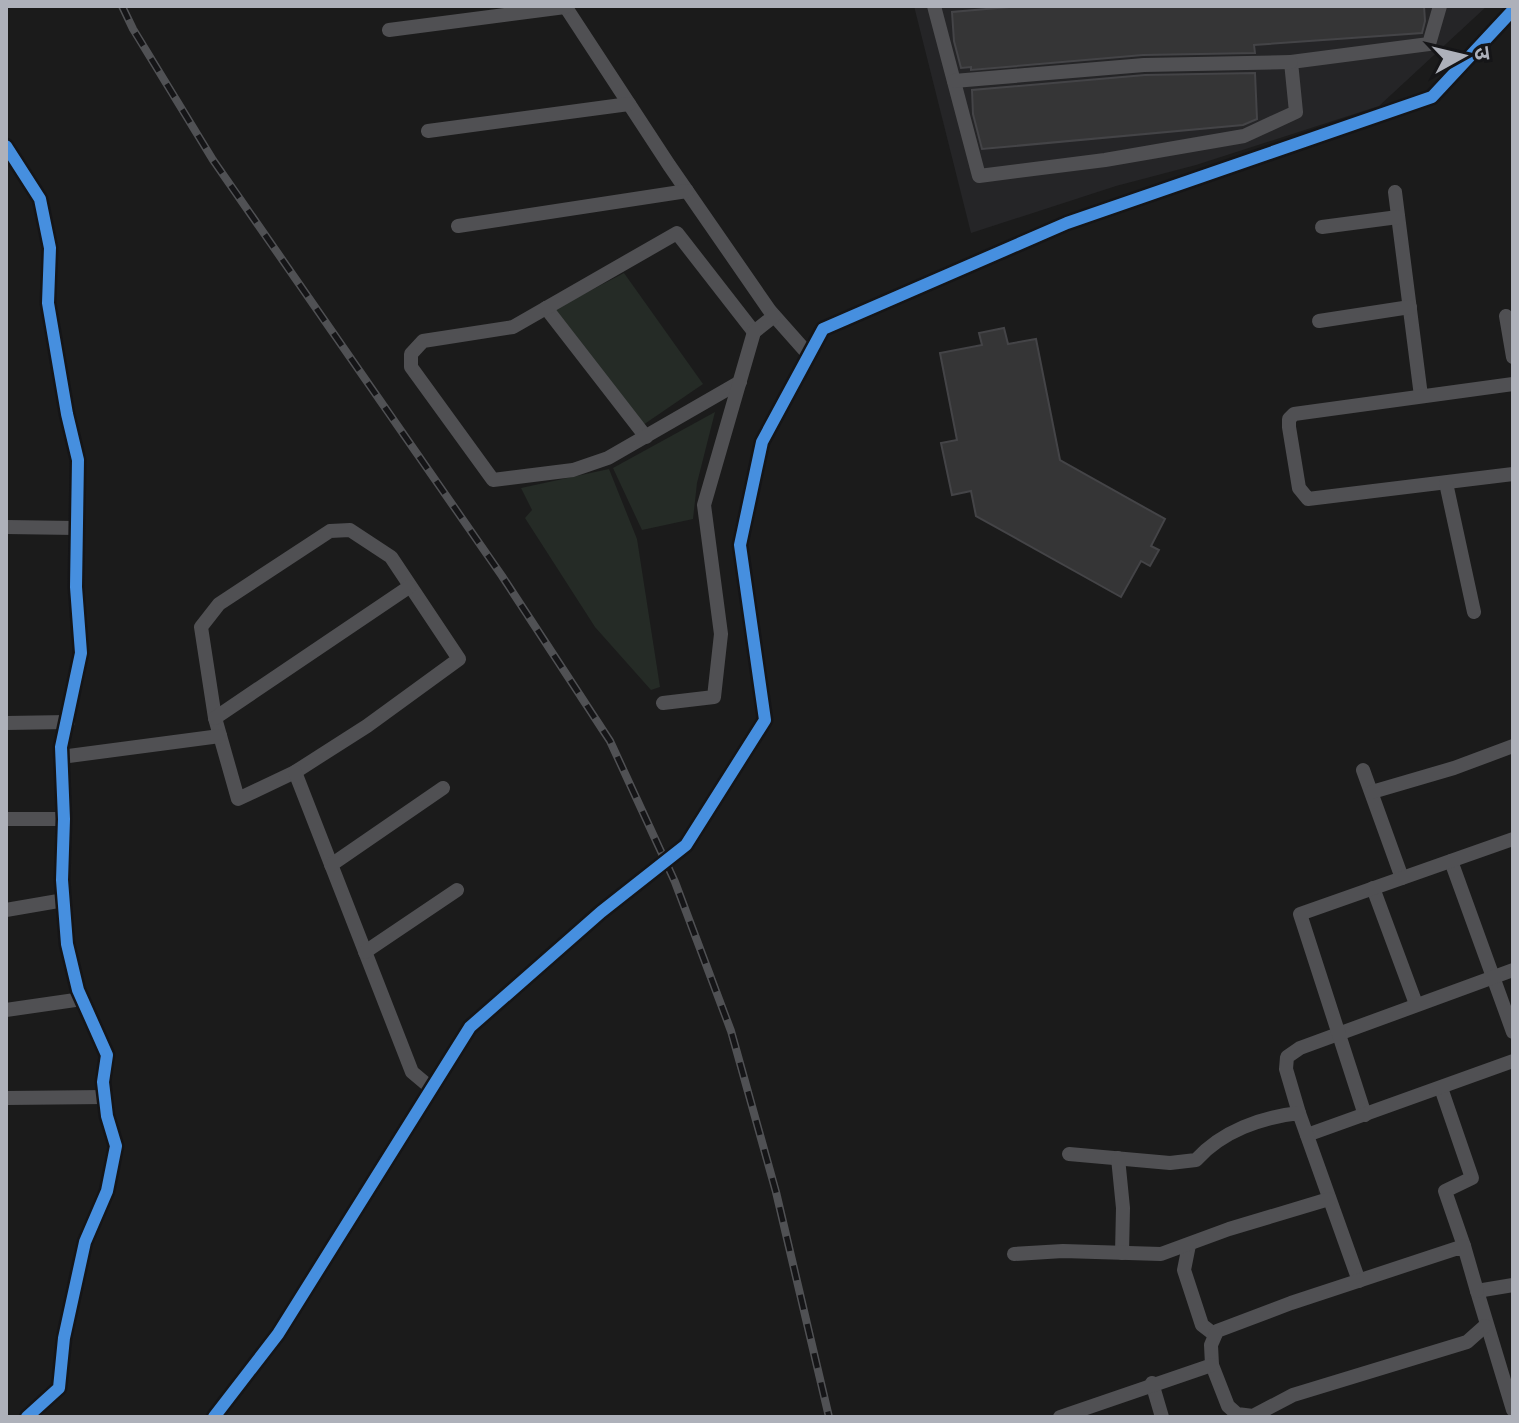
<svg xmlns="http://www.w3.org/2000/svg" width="1519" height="1423" font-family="Roboto,'Noto Sans Devanagari',sans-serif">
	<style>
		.built { fill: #252527 }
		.green { fill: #252b26 }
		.building { fill: #353536; stroke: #444447; stroke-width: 2 }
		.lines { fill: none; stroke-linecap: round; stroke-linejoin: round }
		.minor { stroke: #505053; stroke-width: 14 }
		.rail-casing { stroke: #505154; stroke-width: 8 }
		.rail { stroke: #151517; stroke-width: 5; stroke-dasharray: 15; stroke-linecap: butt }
		.cycleway-casing { stroke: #151517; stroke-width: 17 }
		.cycleway { stroke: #468fdf; stroke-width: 12 }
	</style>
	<rect width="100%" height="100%" fill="#1b1b1b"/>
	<!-- built -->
	<polygon class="built" points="914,6 1487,6 1379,106 1196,165 1116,186 971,233"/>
	<!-- green -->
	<g class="green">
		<polygon points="624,273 703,384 643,425 555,309"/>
		<polygon points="715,412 697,483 693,519 642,530 613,468"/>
		<polygon points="609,469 637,539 660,687 651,690 595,627 525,518 532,510 521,488"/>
	</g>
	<!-- building -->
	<g class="building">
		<polygon points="1021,6 1424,6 1425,21 1422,33 1254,45 1255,53 1143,55 971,70 971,67 961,68 954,41 952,12"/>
		<polygon points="1255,73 1257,119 1243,125 982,149 973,114 972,90 1145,75"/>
		<polygon points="1004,328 1008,344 1036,339 1060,460 1165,519 1151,546 1159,550 1150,566 1141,561 1121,597 976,516 971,491 952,495 941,443 957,440 940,353 982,345 979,333"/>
	</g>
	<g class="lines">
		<!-- minor -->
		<g class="minor">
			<polyline points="565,6 669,165 770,311 809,355"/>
			<polyline points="934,6 979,176 1105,160 1244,136 1296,112 1291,62 1429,44 1440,6"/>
			<polyline points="389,30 565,7"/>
			<polyline points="954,81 1144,65 1291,62"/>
			<polyline points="428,131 629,104"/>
			<polyline points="6,146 40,199 50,248 48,303 67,414 78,460 76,587 81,653 61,747 64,819 62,880 67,944 78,990 107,1055 103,1082 107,1116 116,1146 107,1191 85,1242 64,1338 59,1388 27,1417"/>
			<polyline points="1395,192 1421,396"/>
			<polyline points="458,226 687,191"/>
			<polyline points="1322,227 1398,217"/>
			<polyline points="546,308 646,437"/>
			<polyline points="1506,316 1513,357"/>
			<polyline points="1319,321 1410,307"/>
			<polyline points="740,382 608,458 573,470 493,480 411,367 411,354 423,341 513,327 677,233 754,332"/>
			<polyline points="1513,384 1294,414 1289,419 1289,427 1299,488 1308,499 1513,474"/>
			<polyline points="1446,483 1474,612"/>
			<polyline points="6,527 76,528"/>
			<polygon points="350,530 391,557 459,659 367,726 295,772 238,799 215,718 201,627 219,604 330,531"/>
			<polyline points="663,703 714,697 721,634 704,505 754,332 774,316"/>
			<polyline points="215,718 409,587"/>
			<polyline points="6,723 68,722"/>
			<polyline points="61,757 220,736"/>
			<polyline points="1363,770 1402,878"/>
			<polyline points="295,772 412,1072 431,1088"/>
			<polyline points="1372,792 1454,768 1513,746"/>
			<polyline points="6,819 64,819"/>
			<polyline points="1451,861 1513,1032"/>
			<polyline points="331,865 443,788"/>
			<polyline points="1373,888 1416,1004"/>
			<polyline points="6,910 64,900"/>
			<polyline points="365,952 457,890"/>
			<polyline points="6,1010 82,999"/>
			<polyline points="1441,1088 1472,1178 1445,1191 1464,1246"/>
			<polyline points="6,1098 105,1097"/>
			<polyline points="1299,1113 1286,1069 1287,1057 1300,1048 1513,970"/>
			<polyline points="1365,1115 1300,914 1513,839"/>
			<polyline points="1307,1135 1513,1061"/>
			<path d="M1069 1154 1170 1163 1196 1160C1222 1131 1262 1117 1299 1113L1359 1281"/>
			<polyline points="1118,1158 1123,1208 1122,1253"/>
			<polyline points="1189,1245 1184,1270 1202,1325 1215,1335"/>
			<polyline points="1014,1254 1063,1251 1161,1254 1229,1229 1329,1199"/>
			<polyline points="1513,1285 1477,1291 1513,1410"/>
			<polyline points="1477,1291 1464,1246 1291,1303 1217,1331 1211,1345 1212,1365 1228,1406 1237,1414 1253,1416 1293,1395 1467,1342 1485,1326"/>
			<polyline points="1152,1383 1162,1417"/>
			<polyline points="214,1417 278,1334 470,1027 601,912 686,845 765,720 740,545 762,442 823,329 1067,223 1432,97 1513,10"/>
			<polyline points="1060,1417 1212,1365"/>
		</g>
		<!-- rail casing -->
		<g class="rail-casing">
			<polyline id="rail" points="122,6 133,29 213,160 502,576 610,741 675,882 731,1031 776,1192 829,1417"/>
		</g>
		<!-- rail -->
		<use href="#rail" class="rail"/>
		<!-- cycleway casing -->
		<g class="cycleway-casing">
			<g id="cycleway">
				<polyline points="6,146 40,199 50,248 48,303 67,414 78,460 76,587 81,653 61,747 64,819 62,880 67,944 78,990 107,1055 103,1082 107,1116 116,1146 107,1191 85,1242 64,1338 59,1388 27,1417"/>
				<polyline points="214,1417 278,1334 470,1027 601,912 686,845 765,720 740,545 762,442 823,329 1067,223 1432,97 1513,10"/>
			</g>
		</g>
		<!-- cycleway -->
		<use href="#cycleway" class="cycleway"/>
	</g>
	<!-- border -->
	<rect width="1519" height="1423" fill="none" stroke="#aeb1ba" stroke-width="16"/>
	<!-- north arrow -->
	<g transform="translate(1463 56) rotate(82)" stroke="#151517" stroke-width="6" paint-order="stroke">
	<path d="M0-6L14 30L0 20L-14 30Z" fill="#aeb1ba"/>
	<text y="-12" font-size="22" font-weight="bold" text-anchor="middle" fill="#aeb1ba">उ</text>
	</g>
</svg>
